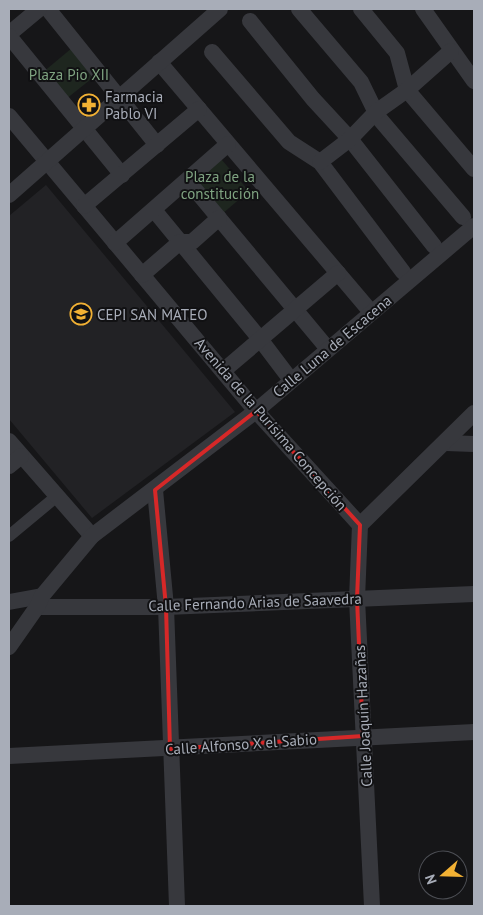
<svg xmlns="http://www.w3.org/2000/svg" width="483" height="915" font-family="'PT Sans',sans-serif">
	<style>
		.built { fill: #222225 }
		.green { fill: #1e261f }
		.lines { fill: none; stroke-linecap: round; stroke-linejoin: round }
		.pedestrian { stroke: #37383d; stroke-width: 12 }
		.minor { stroke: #37383d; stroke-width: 16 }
		.marked { fill: none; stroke: #d62828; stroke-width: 4; stroke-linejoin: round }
		.labels { text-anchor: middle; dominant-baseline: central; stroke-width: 4; stroke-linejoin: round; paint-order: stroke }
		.park-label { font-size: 15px; fill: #7fa381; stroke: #111113 }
		.poi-label { font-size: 15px; fill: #a8adb8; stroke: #111113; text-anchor: start }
		.street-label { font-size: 15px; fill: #a8adb8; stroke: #111113 }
	</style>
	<rect width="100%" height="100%" fill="#161618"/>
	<!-- built -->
	<polygon class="built" points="46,185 235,412 92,518 9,419 9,216"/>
	<!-- green -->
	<g class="green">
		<polygon points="72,48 95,76 66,99 42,73"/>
		<polygon points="221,159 249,191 222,214 193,183"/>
	</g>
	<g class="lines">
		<!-- pedestrian -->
		<polyline class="pedestrian" points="9,536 57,496"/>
		<!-- minor -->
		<g class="minor">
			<polyline points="48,9 157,145"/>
			<polyline points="299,9 361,82 378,117 463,217"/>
			<polyline points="361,9 397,53 407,90 474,169"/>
			<polyline points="423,9 474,81"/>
			<polyline points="250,21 313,99 350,139 434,246"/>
			<polyline points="9,34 39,9"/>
			<polyline points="9,36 122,175"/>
			<polyline points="212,52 289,142 320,162 403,272"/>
			<polyline points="159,62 371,312"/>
			<polyline points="9,116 256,411 360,525"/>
			<polyline points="320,162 350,139 376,112 407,90 451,51"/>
			<polyline points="188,181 328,349"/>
			<polyline points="9,195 220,9"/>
			<polyline points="84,206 199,109"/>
			<polyline points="154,210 260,339 291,380"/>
			<polyline points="115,243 228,144"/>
			<polyline points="142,275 180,242 192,242 219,218"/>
			<polyline points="223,371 338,273"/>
			<polyline points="9,441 92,536"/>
			<polyline points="446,443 474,444"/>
			<polyline points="9,466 21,456"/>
			<polyline points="155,490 166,607 177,906"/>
			<polyline points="360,525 357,599 372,906"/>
			<polyline points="360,525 474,413"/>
			<polyline points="9,602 42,596"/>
			<polyline points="37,607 166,607 474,594"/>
			<polyline points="9,647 37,607 42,596 92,536 256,411 474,226"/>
			<polyline points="9,756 474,732"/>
		</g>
	</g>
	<!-- marked area -->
	<path class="marked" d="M256 411 360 525 357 599 363 736 170 749 166 607 155 490Z"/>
	<!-- icons -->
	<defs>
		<g id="pharmacy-ring" transform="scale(1.125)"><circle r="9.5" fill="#111113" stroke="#f2b134" stroke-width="1.5"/><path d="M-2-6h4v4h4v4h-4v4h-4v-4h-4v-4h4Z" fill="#f2b134"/></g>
		<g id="school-ring" transform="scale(1.125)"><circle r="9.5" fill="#111113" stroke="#f2b134" stroke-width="1.5"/><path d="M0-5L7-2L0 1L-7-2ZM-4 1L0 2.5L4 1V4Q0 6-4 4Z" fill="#f2b134"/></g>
	</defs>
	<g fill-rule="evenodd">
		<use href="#pharmacy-ring" x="89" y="105"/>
		<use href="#school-ring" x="81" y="314"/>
	</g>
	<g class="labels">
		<!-- park labels -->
		<g class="park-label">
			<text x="69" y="74">Plaza Pio XII</text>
			<text x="220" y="176">Plaza de la<tspan x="220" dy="17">constitución</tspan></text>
		</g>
		<!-- poi labels -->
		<g class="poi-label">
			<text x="105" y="96">Farmacia<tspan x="105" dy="17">Pablo VI</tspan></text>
			<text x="97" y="314">CEPI SAN MATEO</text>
		</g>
		<!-- street labels -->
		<g class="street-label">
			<text transform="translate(332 346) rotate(-40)">Calle Luna de Escacena</text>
			<text transform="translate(271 424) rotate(49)">Avenida de la Purísima Concepción</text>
			<text transform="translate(255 602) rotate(-2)">Calle Fernando Arias de Saavedra</text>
			<text transform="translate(363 716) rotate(-93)">Calle Joaquín Hazañas</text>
			<text transform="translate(241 744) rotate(-4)">Calle Alfonso X el Sabio</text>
		</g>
	</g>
	<!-- border -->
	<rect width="483" height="915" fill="none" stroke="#a8adb8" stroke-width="20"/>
	<!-- north arrow -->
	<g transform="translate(443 875) rotate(250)"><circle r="24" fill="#111113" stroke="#4d4f55"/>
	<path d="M0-4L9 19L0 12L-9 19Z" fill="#f2b134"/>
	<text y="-8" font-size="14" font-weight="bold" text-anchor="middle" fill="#a8adb8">N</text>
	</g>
</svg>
